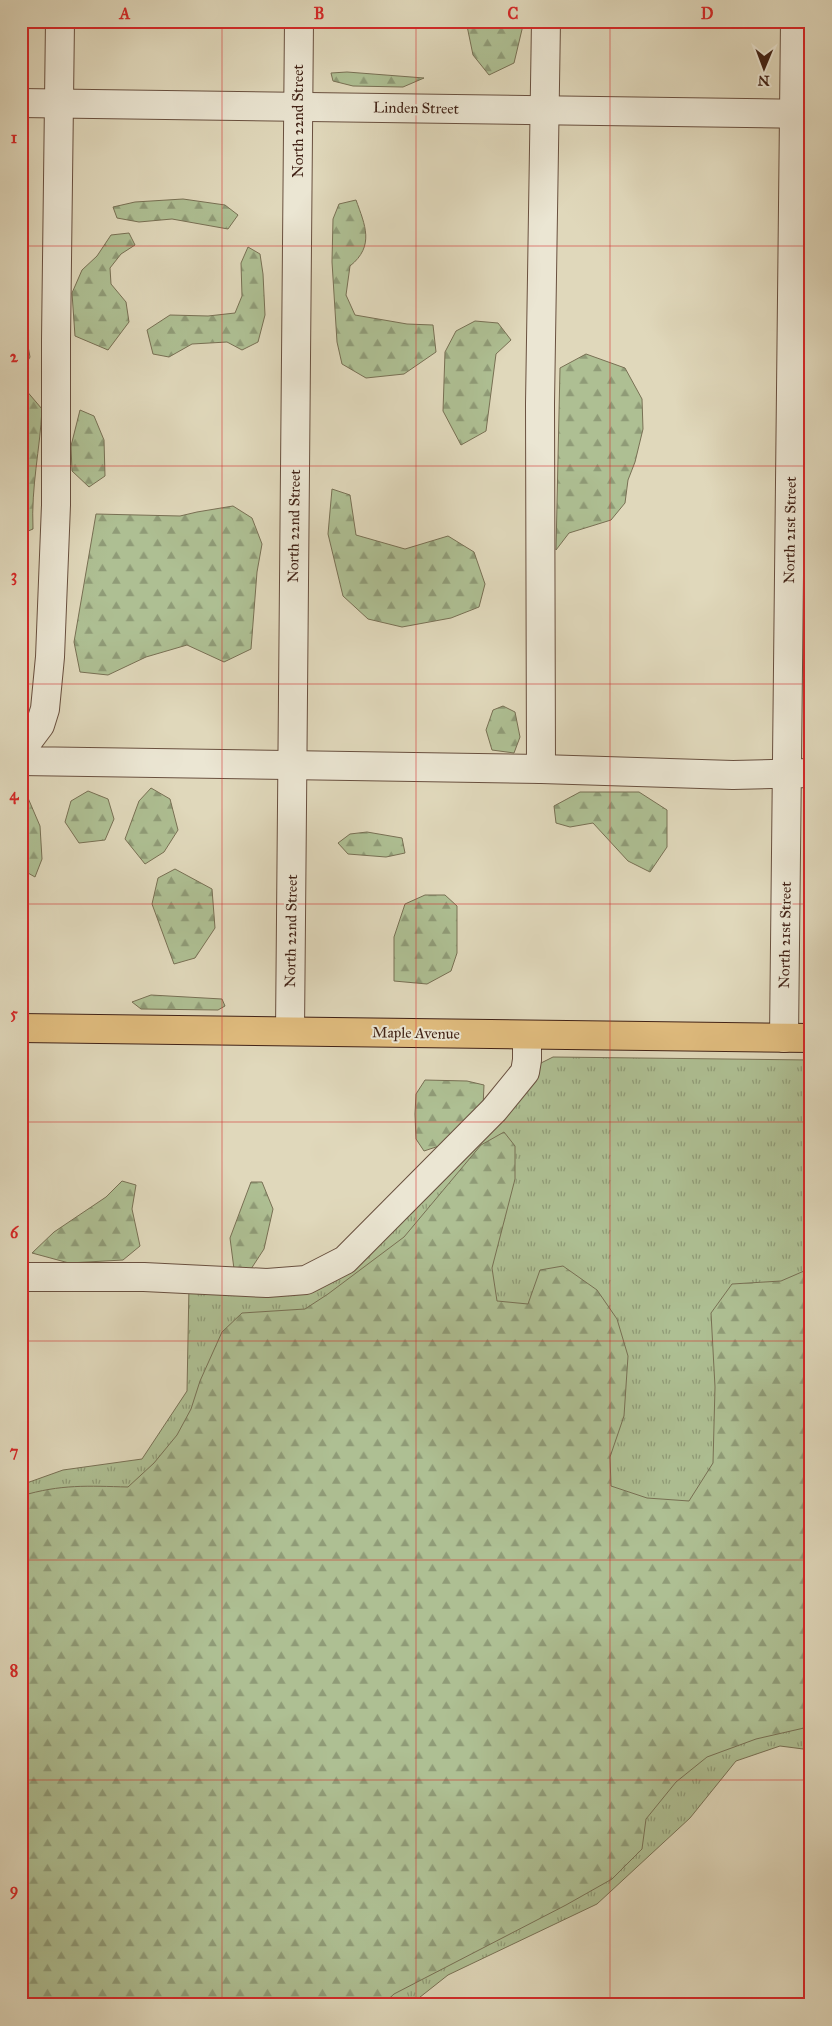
<svg xmlns="http://www.w3.org/2000/svg" width="832" height="2026" font-family="'IM FELL Great Primer',serif">
	<style>
		.grass { fill: url(#grass-tufts); stroke: #787054 }
		.forest { fill: url(#forest-firs); stroke: #787054 }
		.lines { fill: none; stroke-linecap: round; stroke-linejoin: round }
		.minor-casing { stroke: #69503f; stroke-width: 30 }
		.major-casing { stroke: #412216; stroke-width: 30 }
		.minor { stroke: #ebe6d3; stroke-width: 28 }
		.major { stroke: #e0bc7e; stroke-width: 28 }
		.grid { fill: none; stroke: #d62828; stroke-width: 1; stroke-opacity: 0.55 }
		.labels { text-anchor: middle; dominant-baseline: central; stroke-width: 4; stroke-linejoin: round; paint-order: stroke }
		.street-label { font-size: 15px; fill: #412216; stroke: #ebe6d3 }
		.neatline { fill: none; stroke: #d62828; stroke-width: 2 }
		.grid-label { font-size: 16px; text-anchor: middle; font-weight: bold; fill: #d62828 }
	</style>
	<defs>
		<pattern id="grass-tufts" width="24" height="20" patternUnits="userSpaceOnUse" patternTransform="scale(1.25)"><rect width="24" height="20" fill="#aebf93"/><path d="M3 7l-1-3M5 7V3M7 7l1-3M15 17l-1-3M17 17v-4M19 17l1-3" fill="none" stroke="#8f9b77"/></pattern>
		<pattern id="forest-firs" width="22" height="20" patternUnits="userSpaceOnUse" patternTransform="scale(1.25)"><rect width="22" height="20" fill="#aebf93"/><path d="M5 1l3.5 6h-7zM16 11l3.5 6h-7z" fill="#8f9b77"/></pattern>
	</defs>
	<rect width="100%" height="100%" fill="#e0d8bb"/>
	<filter id="stains"><feTurbulence type="fractalNoise" baseFrequency=".004" numOctaves="4"/><feColorMatrix values="0 0 0 0 .2 0 0 0 0 .09 0 0 0 0 .02 0 0 0 .5 -.17"/></filter>
	<radialGradient id="worn" r=".72"><stop offset=".6" stop-color="#630" stop-opacity="0"/><stop offset="1" stop-color="#630" stop-opacity=".3"/></radialGradient>
	<!-- grass -->
	<polygon class="grass" points="553,1057 811,1060 811,1750 780,1746 736,1761 690,1818 597,1904 448,1975 410,2005 21,2005 21,1485 63,1470 142,1459 187,1391 189,1286 304,1285 524,1083 541,1063"/>
	<!-- forest -->
	<g class="forest">
		<polygon points="466,21 524,21 514,63 489,75 473,55"/>
		<polygon points="347,72 424,78 403,87 353,86 333,81 331,73"/>
		<polygon points="183,199 225,205 238,215 228,229 172,219 139,222 117,218 113,207 135,202"/>
		<path d="M356 200C365 225 375 246 350 266L346 295 355 315 407 324 433 325 436 352 404 374 366 378 342 364 337 342 332 262 333 219 339 204Z"/>
		<polygon points="129,233 135,245 121,254 110,268 111,284 126,302 129,322 108,350 75,336 72,293 82,270 97,256 111,235"/>
		<polygon points="248,247 260,254 263,274 265,315 258,342 242,350 227,342 192,344 169,357 153,354 147,330 170,315 208,316 235,313 242,296 241,263"/>
		<polygon points="475,321 498,323 511,340 496,354 486,431 461,445 443,411 445,352 456,331"/>
		<polygon points="21,328 25,330 30,357 21,373"/>
		<polygon points="586,354 625,368 642,399 643,429 635,462 628,480 625,503 611,520 569,533 556,550 560,368"/>
		<path d="M21 389H25L42 409C40 450 31 486 33 529L21 534Z"/>
		<polygon points="80,410 94,416 104,440 105,476 89,487 72,471 71,446"/>
		<polygon points="332,489 350,495 356,535 405,549 448,536 474,552 485,584 479,607 451,618 402,627 368,619 343,596 328,534"/>
		<polygon points="233,506 252,518 262,544 257,572 251,649 224,662 187,645 146,657 108,675 80,672 74,642 96,514 180,516 197,512"/>
		<polygon points="503,706 515,712 520,737 514,753 492,750 486,730 493,710"/>
		<polygon points="151,788 170,799 178,830 164,852 145,864 125,839 139,801"/>
		<polygon points="21,789 25,791 40,826 42,859 35,877 21,869"/>
		<polygon points="88,791 108,799 114,819 105,840 79,843 65,822 71,801"/>
		<polygon points="580,792 639,792 667,810 667,847 650,872 628,861 593,823 570,827 556,823 554,806"/>
		<polygon points="367,832 402,838 405,853 386,857 348,854 338,843 350,834"/>
		<polygon points="175,869 212,889 215,928 195,958 174,964 152,904 158,878"/>
		<polygon points="425,895 445,895 457,906 457,953 451,971 427,984 394,981 394,937 405,904"/>
		<polygon points="151,995 222,999 225,1006 218,1010 141,1009 132,1002"/>
		<polygon points="425,1080 467,1081 484,1085 483,1107 442,1145 424,1151 416,1139 415,1114 416,1094"/>
		<path d="M504 1132 515 1146V1179L492 1268 497 1301 528 1304 540 1270 563 1266 597 1290 617 1319 628 1356 624 1416 610 1457 611 1486 647 1498 689 1501 713 1463 715 1387 711 1313 732 1284 781 1281 811 1268V1729L804 1728 756 1739 707 1757 676 1782 646 1819 642 1849 612 1879 566 1905 394 1994 382 2005H21V1496C61 1484 88 1486 128 1487L154 1463 177 1435 191 1409 200 1381 222 1332 242 1313 305 1309 328 1294 404 1237 481 1145Z"/>
		<polygon points="122,1181 136,1185 132,1209 140,1246 123,1260 69,1263 32,1253 54,1232 106,1197"/>
		<polygon points="251,1182 262,1182 273,1209 264,1249 251,1269 234,1269 230,1238"/>
	</g>
	<g class="lines">
		<!-- minor casing -->
		<g class="minor-casing">
			<g id="minor">
				<polyline points="60,21 56,340 56,505 50,657 45,709 40,725 22,749 21,761 541,769 733,775 811,773"/>
				<polyline points="21,103 811,114"/>
				<polyline points="541,769 540,404 546,21"/>
				<polyline points="290,1031 299,21"/>
				<polyline points="784,1038 795,21"/>
				<polyline points="21,1277 144,1277 267,1283 306,1280 345,1260 494,1110 525,1072 527,1060 527,1035"/>
			</g>
		</g>
		<!-- major casing -->
		<g class="major-casing">
			<polyline id="major" points="21,1028 811,1038"/>
		</g>
		<!-- minor -->
		<use href="#minor" class="minor"/>
		<!-- major -->
		<use href="#major" class="major"/>
	</g>
	<!-- grid -->
	<path class="grid" d="M222 21V2005M416 21V2005M610 21V2005M21 246H811M21 466H811M21 684H811M21 904H811M21 1122H811M21 1341H811M21 1560H811M21 1780H811"/>
	<g class="labels">
		<!-- street labels -->
		<g class="street-label">
			<text transform="translate(416 108) rotate(1)">Linden Street</text>
			<text transform="translate(298 121) rotate(-90)">North 22nd Street</text>
			<text transform="translate(294 526) rotate(-89)">North 22nd Street</text>
			<text transform="translate(790 530) rotate(-89)">North 21st Street</text>
			<text transform="translate(291 931) rotate(-89)">North 22nd Street</text>
			<text transform="translate(785 935) rotate(-89)">North 21st Street</text>
			<text transform="translate(416 1033) rotate(1)">Maple Avenue</text>
		</g>
	</g>
	<!-- margin -->
	<rect width="832" height="2026" fill="none" stroke="#e0d8bb" stroke-width="55"/>
	<!-- north arrow -->
	<g transform="translate(764 68) rotate(181)" stroke="#ebe6d3" stroke-width="4" paint-order="stroke">
	<path d="M0-4L9 19L0 12L-9 19Z" fill="#412216"/>
	<text y="-8" font-size="14" font-weight="bold" text-anchor="middle" fill="#412216">N</text>
	</g>
	<rect x="28" y="28" width="776" height="1970" class="neatline"/>
	<g class="grid-label">
		<text x="125" y="19">A</text>
		<text x="319" y="19">B</text>
		<text x="513" y="19">C</text>
		<text x="707" y="19">D</text>
		<text x="14" y="143">1</text>
		<text x="14" y="362">2</text>
		<text x="14" y="581">3</text>
		<text x="14" y="800">4</text>
		<text x="14" y="1019">5</text>
		<text x="14" y="1238">6</text>
		<text x="14" y="1457">7</text>
		<text x="14" y="1676">8</text>
		<text x="14" y="1895">9</text>
	</g>
	<rect width="100%" height="100%" filter="url(#stains)"/>
	<rect width="100%" height="100%" fill="url(#worn)"/>
</svg>
